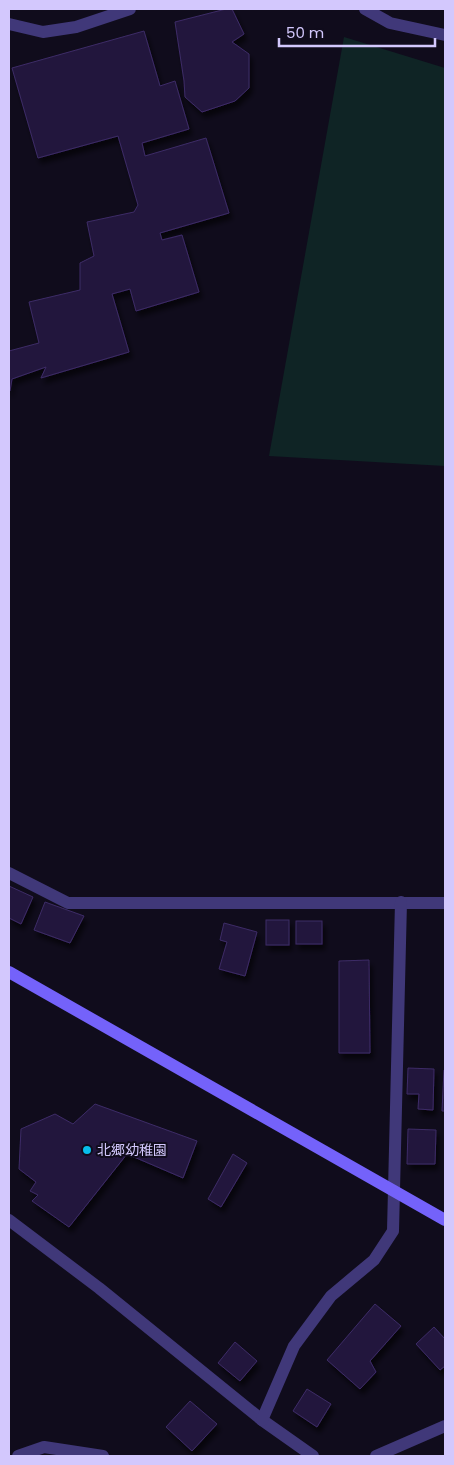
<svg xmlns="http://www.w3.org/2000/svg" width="454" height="1465" font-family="Poppins,'Noto Sans JP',sans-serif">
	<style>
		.green { fill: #0f2425 }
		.building { fill: #23183c; stroke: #3d2b67; filter: url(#shadow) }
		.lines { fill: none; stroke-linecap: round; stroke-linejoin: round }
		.street { stroke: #403879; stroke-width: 12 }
		.secondary { stroke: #7462fa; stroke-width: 12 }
		.poi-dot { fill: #07beea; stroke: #100c1c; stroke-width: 2 }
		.labels { text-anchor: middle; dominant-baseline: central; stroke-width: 4; stroke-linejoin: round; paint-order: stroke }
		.poi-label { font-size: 14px; fill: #d3c8fd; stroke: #100c1c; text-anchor: start }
	</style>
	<defs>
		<filter id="shadow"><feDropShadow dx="3" dy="5.5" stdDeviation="2.5" flood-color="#0009"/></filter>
	</defs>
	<rect width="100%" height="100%" fill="#100c1c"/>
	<!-- green -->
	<polygon class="green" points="344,37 445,68 445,466 269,456"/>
	<!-- building -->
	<g class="building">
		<polygon points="226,9 232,9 244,34 232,42 249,54 249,88 235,101 202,112 185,97 184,81 175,22"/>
		<polygon points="144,31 160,86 175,81 189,129 142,143 145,156 206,138 229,213 160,233 162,240 182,235 199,292 136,311 130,289 112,294 129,352 41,378 46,367 12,379 10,391 9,391 9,351 39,343 29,302 80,290 80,263 94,256 87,222 134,212 138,205 118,136 38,158 12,68"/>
		<polygon points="9,886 33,897 21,924 9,918"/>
		<polygon points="45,902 84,916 70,943 34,930"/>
		<rect x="266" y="920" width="23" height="25"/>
		<rect x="296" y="921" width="26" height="23"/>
		<polygon points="224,923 257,932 245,976 219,969 227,942 220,940"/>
		<polygon points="369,960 370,1053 339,1053 339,961"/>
		<polygon points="408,1068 434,1069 433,1110 418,1109 419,1094 407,1094"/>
		<polygon points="444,1070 445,1070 445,1111 442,1111"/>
		<polygon points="95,1104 197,1141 183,1178 127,1154 69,1227 32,1201 38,1195 30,1191 36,1182 19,1169 21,1129 55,1114 73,1124"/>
		<polygon points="408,1129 436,1130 435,1164 407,1164"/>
		<polygon points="233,1154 247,1163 221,1207 208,1199"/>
		<polygon points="375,1304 401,1326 370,1361 376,1372 360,1389 327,1360"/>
		<polygon points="434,1327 445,1339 445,1366 440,1370 416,1344"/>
		<polygon points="235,1342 257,1361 240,1381 218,1363"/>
		<polygon points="307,1389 331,1404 317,1427 293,1411"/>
		<polygon points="190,1401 217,1424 192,1451 166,1427"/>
	</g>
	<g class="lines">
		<!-- street -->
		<g class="street">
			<polyline points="365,9 390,23 445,35"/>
			<polyline points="9,24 43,32 76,27 130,9"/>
			<polyline points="9,873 68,903 445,903"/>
			<polyline points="9,1220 99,1288 262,1420 313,1456"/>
			<polyline points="262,1420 294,1346 331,1296 374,1260 393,1231 401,902"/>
			<polyline points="18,1456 44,1447 103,1456"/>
			<polyline points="376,1456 445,1426"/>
		</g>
		<!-- secondary -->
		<polyline class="secondary" points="9,972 445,1220"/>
	</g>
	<!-- markers -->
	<circle class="poi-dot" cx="87" cy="1150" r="5"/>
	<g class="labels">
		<!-- poi labels -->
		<g class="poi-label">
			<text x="97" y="1150">北郷幼稚園</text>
		</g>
	</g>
	<!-- border -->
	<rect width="454" height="1465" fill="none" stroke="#d3c8fd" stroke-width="20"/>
	<!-- scale -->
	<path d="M279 38v8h156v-8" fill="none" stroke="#d3c8fd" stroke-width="2.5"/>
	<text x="286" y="38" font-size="15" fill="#d3c8fd" stroke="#100c1c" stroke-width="4" paint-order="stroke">50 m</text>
</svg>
